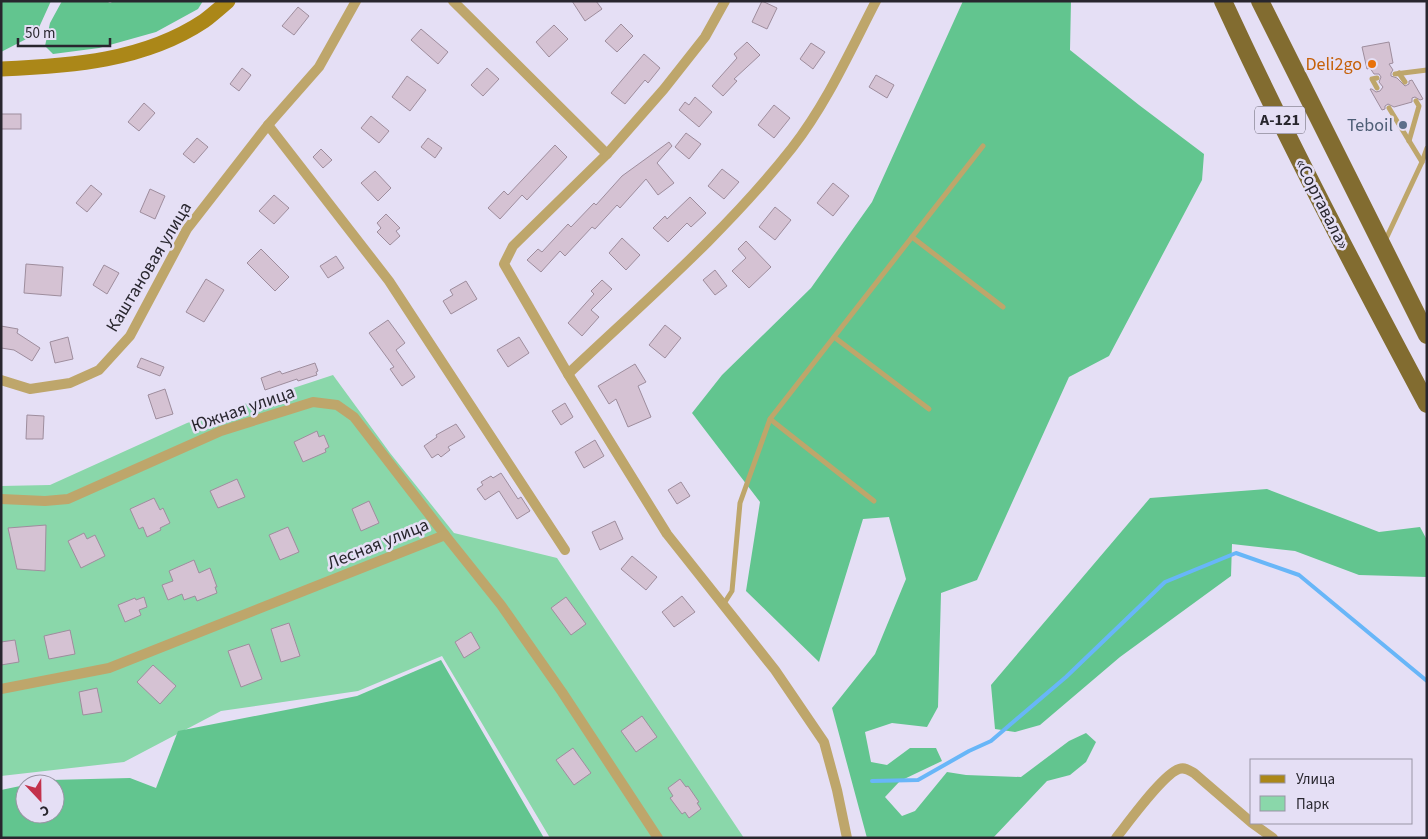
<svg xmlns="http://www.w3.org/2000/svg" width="1428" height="839" font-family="'Source Sans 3',sans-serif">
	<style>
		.green { fill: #8ad7aa }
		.forest { fill: #62c58f }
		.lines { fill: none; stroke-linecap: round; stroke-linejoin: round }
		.stream { stroke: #68b6f8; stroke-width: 4 }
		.building { fill: #d5c2d3; stroke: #9e8d9d }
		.service { stroke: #bea66b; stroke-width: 5 }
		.minor { stroke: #bea66b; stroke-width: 10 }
		.secondary { stroke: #ab8718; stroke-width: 15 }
		.trunk { stroke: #826c30; stroke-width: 18 }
		.food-dot { fill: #e8710a; stroke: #e5dff5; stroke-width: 2 }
		.service-dot { fill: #5c6f8a; stroke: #e5dff5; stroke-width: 2 }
		.labels { text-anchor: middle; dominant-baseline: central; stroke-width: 5; stroke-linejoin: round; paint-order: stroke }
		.shield { fill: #e5dff5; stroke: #615e6a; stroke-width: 1 }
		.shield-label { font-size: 16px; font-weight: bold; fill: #28262e }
		.food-label { font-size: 18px; fill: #c56008; stroke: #e5dff5; text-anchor: end }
		.service-label { font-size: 18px; fill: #4e5e75; stroke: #e5dff5; text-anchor: end }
		.street-label { font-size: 18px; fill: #28262e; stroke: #e5dff5 }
	</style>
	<rect width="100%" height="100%" fill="#e5dff5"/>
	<!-- green -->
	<polygon class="green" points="333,375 390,453 454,533 557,558 744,838 550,838 442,656 358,691 221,711 124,762 1,776 1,486 50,485 187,423"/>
	<!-- forest -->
	<g class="forest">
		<polygon points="1,1 51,1 36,34 1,52"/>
		<polygon points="62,1 106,1 110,3 114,1 203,1 198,9 156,32 99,48 53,54 45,46 50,23"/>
		<polygon points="963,1 1071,1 1070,50 1139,105 1204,154 1202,180 1109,356 1069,377 977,580 941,593 938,707 927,727 892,723 865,732 871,762 887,765 910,748 936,748 942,761 900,781 885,797 902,816 915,811 947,772 966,775 1021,777 1069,741 1086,733 1096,742 1086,762 1070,775 1047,781 993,838 867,838 832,708 875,654 906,579 889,517 863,519 819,662 746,591 760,502 692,413 722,375 811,288 872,202"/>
		<polygon points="1267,489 1379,532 1420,527 1427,540 1427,577 1359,575 1295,551 1232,544 1231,576 1120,657 1040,725 1015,732 995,729 991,685 1150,498"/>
		<polygon points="441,660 544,838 1,838 1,790 25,785 25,814 55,814 55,784 32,784 51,780 130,778 156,788 178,731 357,696"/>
	</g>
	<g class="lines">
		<!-- stream -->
		<polyline class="stream" points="872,781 918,780 969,751 991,741 1066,677 1165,582 1236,553 1299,575 1427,681"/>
	</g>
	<!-- building -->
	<g class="building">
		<polygon points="572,1 596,1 602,9 585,21"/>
		<polygon points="762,1 777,8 767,29 752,22"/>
		<polygon points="298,7 309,16 294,35 282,26"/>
		<polygon points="621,24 633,36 617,52 605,41"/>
		<polygon points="554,25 568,39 549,57 536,42"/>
		<polygon points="421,29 448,52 438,64 411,40"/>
		<polygon points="747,42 760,55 734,79 737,81 723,96 712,86 737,58 734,54"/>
		<polygon points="1389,42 1393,63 1389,64 1393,70 1391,73 1391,76 1397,78 1405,86 1409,84 1409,81 1412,80 1423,99 1420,100 1415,97 1412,98 1412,102 1394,107 1388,104 1385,106 1385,109 1382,110 1370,89 1372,89 1376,92 1380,91 1383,87 1379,82 1381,77 1379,74 1374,74 1370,68 1367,69 1362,47"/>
		<polygon points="811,43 825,52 813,69 800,59"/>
		<polygon points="644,54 660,68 648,83 645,80 625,104 611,93"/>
		<polygon points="242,68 251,75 239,91 230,84"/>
		<polygon points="487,68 499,79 483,96 471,85"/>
		<polygon points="876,75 894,85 887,98 869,87"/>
		<polygon points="407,76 426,90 410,111 392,97"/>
		<polygon points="695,97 712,112 699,127 679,110 685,102 689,105"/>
		<polygon points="144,103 155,113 139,131 128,122"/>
		<polygon points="774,105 790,118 774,138 758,125"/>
		<rect x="1" y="114" width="20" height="15"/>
		<polygon points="371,116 389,131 379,143 361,128"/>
		<polygon points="686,133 701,144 689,159 675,147"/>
		<polygon points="197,138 208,147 194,163 183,154"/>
		<polygon points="428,138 442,148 435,158 421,147"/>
		<polygon points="669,142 672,146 657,163 674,183 658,195 646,179 620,208 617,205 595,229 592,227 565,256 560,251 541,272 527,260 538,249 542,252 568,224 571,227 594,203 596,205 622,176"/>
		<polygon points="555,145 567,157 527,200 522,195 500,219 488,208 504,191 508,195"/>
		<polygon points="321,149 332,160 323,168 313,157"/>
		<polygon points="722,169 739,182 724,199 708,186"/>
		<polygon points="375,171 391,188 378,201 361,183"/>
		<polygon points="833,183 849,196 833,216 817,203"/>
		<polygon points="91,185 102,194 87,212 76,203"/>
		<polygon points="150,189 165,196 155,219 140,212"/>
		<polygon points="274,195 289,208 274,224 259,211"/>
		<polygon points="690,197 706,213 691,227 687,223 668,242 653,228 665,216 667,219"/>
		<polygon points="775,207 791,220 775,240 759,227"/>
		<polygon points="386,214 400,228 396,231 400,236 390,245 377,232 381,228 377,223"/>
		<polygon points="622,238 640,255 626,270 609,253"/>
		<polygon points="746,241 771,267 749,288 732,271 746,258 738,249"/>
		<polygon points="261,249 289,277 275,291 247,263"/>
		<polygon points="336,256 344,268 328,278 320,266"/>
		<polygon points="26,264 63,267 61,296 24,293"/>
		<polygon points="104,265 119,273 107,294 93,285"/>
		<polygon points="715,270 727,286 715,295 703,280"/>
		<polygon points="206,279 224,290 204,322 186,312"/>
		<polygon points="602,280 612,289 591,310 599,317 582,336 568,323 594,294 591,291"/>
		<polygon points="466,281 477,299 451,314 443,301 453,295 450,290"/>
		<polygon points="388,320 405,343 396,350 415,377 402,386 390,369 394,367 369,333"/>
		<polygon points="665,325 681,338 665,358 649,345"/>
		<polygon points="1,326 18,329 17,333 40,348 32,361 14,350 1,348"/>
		<polygon points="68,337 73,359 55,363 50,342"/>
		<polygon points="519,337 529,353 508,367 497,350"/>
		<polygon points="141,358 164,367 160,376 137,367"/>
		<polygon points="315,363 318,371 316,372 317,375 298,381 297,379 265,390 261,378 280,371 282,374"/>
		<polygon points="635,364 646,382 638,386 651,417 628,427 616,399 609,404 598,386"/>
		<polygon points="165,389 173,414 156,419 148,395"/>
		<polygon points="565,403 573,417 561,425 552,411"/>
		<polygon points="27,415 44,416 43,439 26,439"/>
		<polygon points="456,424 465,437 448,447 450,450 441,457 438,454 432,458 424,446 437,437 436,435"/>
		<polygon points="317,431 319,437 324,435 329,447 325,449 326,452 303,462 294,442"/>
		<polygon points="595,440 604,456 584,468 575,452"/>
		<polygon points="501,473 518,499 521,497 530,511 517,519 499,491 485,500 477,489 483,485 481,482 491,476 493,478"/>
		<polygon points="237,479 245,497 218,508 210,491"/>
		<polygon points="681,482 690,496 677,504 668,490"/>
		<polygon points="154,498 160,510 163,508 170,523 160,528 161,530 147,537 143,527 139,529 130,509"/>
		<polygon points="369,501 379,523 361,531 352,509"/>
		<polygon points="615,521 623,539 600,550 592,532"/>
		<polygon points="46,525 45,571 17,569 8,528"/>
		<polygon points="288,527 299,552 280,560 269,535"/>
		<polygon points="84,533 87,539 95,535 105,556 81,568 68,541"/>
		<polygon points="632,556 657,577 646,590 621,569"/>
		<polygon points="194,560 199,573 210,568 217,587 215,587 217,593 197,601 195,596 184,600 182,594 168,600 162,585 173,581 169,571"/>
		<polygon points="682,596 695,612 674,627 662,612"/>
		<polygon points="144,597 147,607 139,610 141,615 125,622 118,605 135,598 136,600"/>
		<polygon points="566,597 586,624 571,635 551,608"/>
		<polygon points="289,623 300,656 281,662 271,629"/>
		<polygon points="70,630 75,654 49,659 44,636"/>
		<polygon points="471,632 480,648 464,658 455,642"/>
		<polygon points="15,640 19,662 1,665 1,642"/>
		<polygon points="249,644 262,679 241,687 228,651"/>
		<polygon points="153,665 176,686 160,704 137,682"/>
		<polygon points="97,688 102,712 83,715 79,692"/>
		<polygon points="642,716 657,737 636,752 621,731"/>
		<polygon points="573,748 591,773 574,785 556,760"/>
		<polygon points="680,779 686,787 688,786 699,802 697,803 701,809 689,818 685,812 682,814 670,798 673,796 668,788"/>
	</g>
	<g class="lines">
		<!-- service -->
		<g class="service">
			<polyline points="1399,73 1405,82"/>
			<polyline points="1395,74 1427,70"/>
			<polyline points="1377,78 1372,79 1377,88"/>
			<polyline points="1389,108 1422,162"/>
			<polyline points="1409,141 1419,106 1416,101"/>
			<polyline points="912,237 1003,307"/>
			<polyline points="1385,241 1422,162 1427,148"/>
			<polyline points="834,337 929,409"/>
			<polyline points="770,419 874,501"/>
			<polyline points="723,605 732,591 740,503 770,419 983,146"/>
		</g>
		<!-- minor -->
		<g class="minor">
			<polyline points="453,1 607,154 513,246 504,264 568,374 667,534 775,670 824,742 837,790 847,838"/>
			<polyline points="268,125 389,281 565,550"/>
			<polyline points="607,154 664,89 705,37 725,1"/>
			<path d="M568 374C645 301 726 232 792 148 827 103 850 51 876 1"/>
			<polyline points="1,380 30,389 70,383 99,370 130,336 187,229 268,125 319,67 356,1"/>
			<polyline points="1,499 45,501 68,499 221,431 313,402 337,405 354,417 445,535"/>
			<polyline points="1,689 109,668 445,535 501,605 562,692 658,838"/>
			<path d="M1116 838C1128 823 1163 774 1179 769 1185 767 1189 770 1194 773L1252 823 1273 838"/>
		</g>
		<!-- secondary -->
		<path class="secondary" d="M1 69C71 66 144 61 204 21 212 15 220 8 228 1"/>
		<!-- trunk -->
		<g class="trunk">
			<path d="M1223 1C1286 138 1356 271 1427 404"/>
			<polyline points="1260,1 1427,335"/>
		</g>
	</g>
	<!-- markers -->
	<circle class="food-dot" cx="1372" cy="64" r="5"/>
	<circle class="service-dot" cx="1403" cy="125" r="5"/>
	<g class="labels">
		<!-- shield labels -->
		<rect class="shield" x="1255" y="106.5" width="50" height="27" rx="4"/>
		<g class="shield-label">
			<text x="1280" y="120">А-121</text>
		</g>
		<!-- food labels -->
		<g class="food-label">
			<text x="1362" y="64">Deli2go</text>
		</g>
		<!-- service labels -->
		<g class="service-label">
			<text x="1393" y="125">Teboil</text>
		</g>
		<!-- street labels -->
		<g class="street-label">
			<text transform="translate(1322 204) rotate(63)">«Сортавала»</text>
			<text transform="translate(149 267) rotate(-59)">Каштановая улица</text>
			<text transform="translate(243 409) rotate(-19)">Южная улица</text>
			<text transform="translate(378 544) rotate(-22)">Лесная улица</text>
		</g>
	</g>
	<!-- border -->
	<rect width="1428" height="839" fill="none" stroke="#28262e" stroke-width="5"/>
	<!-- legend -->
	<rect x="1250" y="759" width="162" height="65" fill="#e5dff5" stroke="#9995a5"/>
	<rect x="1260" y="775" width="25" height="8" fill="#ab8718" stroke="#9995a5"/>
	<text x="1296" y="784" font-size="15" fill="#28262e">Улица</text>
	<rect x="1260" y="796" width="25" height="15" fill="#8ad7aa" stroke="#9995a5"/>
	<text x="1296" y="809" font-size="15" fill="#28262e">Парк</text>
	<!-- north arrow -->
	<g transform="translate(40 799) rotate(158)"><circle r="24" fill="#e5dff5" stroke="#9995a5"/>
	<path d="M0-4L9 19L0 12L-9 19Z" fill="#c3324c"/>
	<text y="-8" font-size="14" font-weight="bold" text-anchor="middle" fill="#28262e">С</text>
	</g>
	<!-- scale -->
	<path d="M18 38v8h92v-8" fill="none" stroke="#28262e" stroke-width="2.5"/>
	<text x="25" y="38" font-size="15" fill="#28262e" stroke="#e5dff5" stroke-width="4" paint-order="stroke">50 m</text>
</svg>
